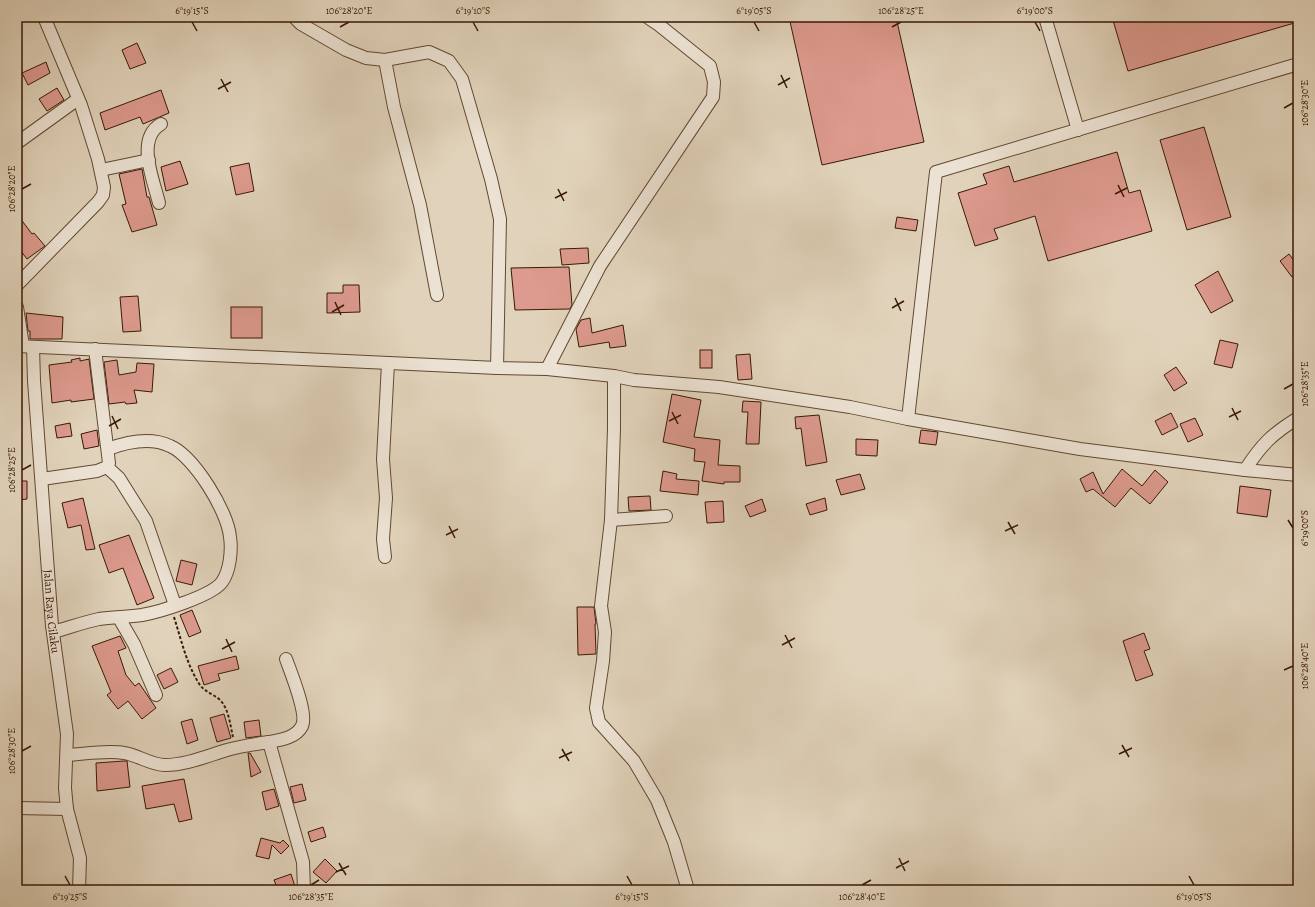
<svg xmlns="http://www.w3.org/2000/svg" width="1315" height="907" font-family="Alegreya,serif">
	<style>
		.building { fill: #dd9a8e; stroke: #381905 }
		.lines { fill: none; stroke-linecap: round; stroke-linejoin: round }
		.minor-casing { stroke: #624832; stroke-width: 14 }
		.path { stroke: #381905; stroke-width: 2; stroke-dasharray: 3 2; stroke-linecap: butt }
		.minor { stroke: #ece2d3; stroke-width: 12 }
		.ticks { fill: none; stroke: #381905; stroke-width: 1.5 }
		.labels { text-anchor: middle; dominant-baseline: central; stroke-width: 3; stroke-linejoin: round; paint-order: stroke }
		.street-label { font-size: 12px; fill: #381905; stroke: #ece2d3 }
		.neatline { fill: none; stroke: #381905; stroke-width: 1.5 }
		.ticks-label { font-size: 10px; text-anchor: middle; fill: #381905 }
	</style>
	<rect width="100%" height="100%" fill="#e1d3bb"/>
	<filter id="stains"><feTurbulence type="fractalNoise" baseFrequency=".005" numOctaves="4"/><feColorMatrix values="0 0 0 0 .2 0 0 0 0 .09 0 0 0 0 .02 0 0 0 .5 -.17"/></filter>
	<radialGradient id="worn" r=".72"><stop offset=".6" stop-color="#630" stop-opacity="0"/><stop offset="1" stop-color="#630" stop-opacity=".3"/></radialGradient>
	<!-- building -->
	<g class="building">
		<polygon points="789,17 896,17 924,142 822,165"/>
		<polygon points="1112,17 1298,17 1298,22 1128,71"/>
		<polygon points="137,43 146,63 130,69 122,50"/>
		<polygon points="46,62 50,73 28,85 22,73"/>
		<polygon points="57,88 64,100 47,111 39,99"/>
		<polygon points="161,90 169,113 143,124 140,117 105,130 100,113"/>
		<polygon points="1204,127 1231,217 1187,230 1160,140"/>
		<polygon points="1117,152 1129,193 1140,190 1152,231 1048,261 1035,216 994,229 998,239 975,246 958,193 987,184 983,174 1009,166 1014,182"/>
		<polygon points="180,161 188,184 166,191 161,167"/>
		<polygon points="249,163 254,191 236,195 230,167"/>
		<polygon points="142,169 147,197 149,197 157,225 132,232 122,205 126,204 119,174"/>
		<polygon points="17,214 32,234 34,233 45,246 27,259 17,246"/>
		<polygon points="897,217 918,220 916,231 895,228"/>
		<polygon points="588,248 589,263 562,265 560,249"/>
		<polygon points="1289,254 1298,266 1298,273 1292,277 1280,261"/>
		<polygon points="569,267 572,305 570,309 515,310 511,268"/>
		<polygon points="1218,271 1233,301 1211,313 1195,285"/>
		<polygon points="343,285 359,285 360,312 327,313 327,293 343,293"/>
		<polygon points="138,296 141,331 123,332 120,297"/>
		<rect x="231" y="307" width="31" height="31"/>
		<polygon points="26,313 63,317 62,339 30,339 30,331 28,331"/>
		<polygon points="590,318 592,333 623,325 626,346 610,348 609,342 579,347 576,329 581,320"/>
		<polygon points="1220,340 1238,344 1232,368 1214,364"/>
		<rect x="700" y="350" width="12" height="18"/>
		<polygon points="750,354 752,379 738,380 736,355"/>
		<polygon points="80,358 80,361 89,359 94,399 71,402 71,400 52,403 49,365 72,362 71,360"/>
		<polygon points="117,360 119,375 136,372 137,363 154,364 152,392 134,390 137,403 126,404 125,402 109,404 104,362"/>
		<polygon points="1176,367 1187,383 1174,391 1164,375"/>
		<polygon points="672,394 701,400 694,437 720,440 718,465 740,466 740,482 724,482 724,484 702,481 705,462 694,461 695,449 663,442"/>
		<polygon points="743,401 761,402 759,444 746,444 748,412 742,412"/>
		<polygon points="1171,413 1178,427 1162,435 1155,421"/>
		<polygon points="819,415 827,462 806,466 801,428 796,429 795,417"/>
		<polygon points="1195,418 1203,435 1188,442 1180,424"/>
		<polygon points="70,423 72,436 57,438 55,426"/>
		<polygon points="97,430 99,446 84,449 81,434"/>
		<polygon points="921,430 938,432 936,445 919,443"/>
		<polygon points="856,439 878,440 877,456 856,455"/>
		<polygon points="1122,469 1142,486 1155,470 1168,482 1150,504 1131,488 1115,507 1093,489 1086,492 1080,479 1093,472 1103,494"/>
		<polygon points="663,471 677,474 676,479 699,481 698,495 660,491"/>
		<polygon points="860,474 865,489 841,495 836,480"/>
		<polygon points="17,481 27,481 27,499 17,500"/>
		<polygon points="1240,486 1271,490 1267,517 1237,513"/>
		<polygon points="650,496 651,510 629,511 628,497"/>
		<polygon points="83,498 95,549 86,550 81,525 68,528 62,503"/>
		<polygon points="825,498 827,510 810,515 806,504"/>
		<polygon points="762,499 766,511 750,517 745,506"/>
		<polygon points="723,501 724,522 707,523 705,502"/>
		<polygon points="129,535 154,598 137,605 123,568 109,573 99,545"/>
		<polygon points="181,560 197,564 192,585 176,581"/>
		<polygon points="577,607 594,607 596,624 595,624 596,654 578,655"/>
		<polygon points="192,610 201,632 189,637 180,615"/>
		<polygon points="1144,633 1150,649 1144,651 1153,675 1136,681 1123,641"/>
		<polygon points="120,636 126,648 118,651 126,675 135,686 139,683 156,708 142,719 128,701 118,709 107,695 111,692 92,646"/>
		<polygon points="236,656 239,669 218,674 220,680 204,685 198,666"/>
		<polygon points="171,668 178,682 164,689 157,675"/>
		<polygon points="224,714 231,738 217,742 210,718"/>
		<polygon points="192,719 198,740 187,744 181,722"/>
		<polygon points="259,720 261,736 246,738 244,722"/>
		<polygon points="248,753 250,753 261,772 251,777"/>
		<polygon points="124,761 127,761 130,787 97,791 96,763"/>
		<polygon points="184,779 192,819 179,822 174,804 146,809 142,786"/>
		<polygon points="302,784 306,800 294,803 290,787"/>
		<polygon points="274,789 279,806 266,810 262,792"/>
		<polygon points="323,827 326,837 311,842 308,832"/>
		<polygon points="261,838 280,843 283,840 289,846 281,854 272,845 269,859 256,856"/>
		<polygon points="325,859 337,871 326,883 313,872"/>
		<polygon points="291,874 296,890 278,890 274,880"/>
	</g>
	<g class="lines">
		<!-- minor casing -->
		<g class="minor-casing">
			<g id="minor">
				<polyline points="294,17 301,24 346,50 366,58 385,60 429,52 449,61 462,79 491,179 500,219 497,368"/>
				<polyline points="1045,17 1078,130"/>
				<polyline points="385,60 394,107 420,205 437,295"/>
				<polyline points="17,143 78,99"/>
				<polyline points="101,170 149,160"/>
				<path d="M159 203C154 181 135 139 161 124"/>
				<polyline points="17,285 98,202 103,195 104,187 98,159 81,105 44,17"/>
				<polyline points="17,307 23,346"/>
				<polyline points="17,346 497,368 547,369 614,376 634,380 719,387 850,407 908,419 1080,449 1245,470 1298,475"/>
				<path id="s1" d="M33 347 34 381 52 626 67 734 65 788 67 809 80 858 79 890"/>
				<polyline points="547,369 600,266 713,97 714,82 710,66 659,25 647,17"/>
				<polyline points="614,376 614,429 611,520 601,606 605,632 603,661 596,708 599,722 634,761 657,800 674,842 688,890"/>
				<polyline points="908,419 936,172 1298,64"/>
				<polyline points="107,467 119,478 146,521 175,605"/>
				<path d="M1245 470C1261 445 1272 434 1298 418"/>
				<polyline points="42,479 97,471 107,467 109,463 95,349"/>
				<polyline points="611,520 666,516"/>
				<polyline points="385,557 383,539 386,498 383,459 388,363"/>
				<polyline points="119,618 134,644 156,695"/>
				<path d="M53 632C68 628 84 622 99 619 113 617 128 617 142 615 159 612 212 596 222 582 230 571 232 550 230 537 228 512 194 456 170 446 151 437 127 442 108 449"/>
				<path d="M269 742C280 740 296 738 302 726 308 714 291 673 286 659"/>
				<path d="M67 755C85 754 107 750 124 753 138 755 151 765 165 765 186 765 207 756 227 750 241 746 255 744 269 742L303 862 304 890"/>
				<polyline points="17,808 67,809"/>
			</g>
		</g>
		<!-- path -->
		<path class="path" d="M174 617C181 639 186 662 198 682 203 691 211 693 219 699 229 708 230 725 233 737"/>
		<!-- minor -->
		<use href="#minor" class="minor"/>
	</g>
	<!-- ticks -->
	<path class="ticks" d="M192 22 197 31M473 22 478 31M754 22 759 31M1035 22 1040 31M340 27 349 22M892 27 901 22M781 75 787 88M221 79 228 92M778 85 790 78M218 89 231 82M1284 108 1293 103M1118 185 1124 197M22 189 31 184M558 189 564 201M1115 194 1127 188M555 198 567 192M895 298 901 311M335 302 341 315M892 308 904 301M332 312 344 305M1284 389 1293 384M1232 408 1238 420M672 412 678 424M112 416 118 429M1229 417 1241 411M669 421 681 415M109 426 121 419M22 470 31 465M1288 520 1293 528M1008 522 1015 534M449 526 455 538M1005 531 1018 525M446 535 458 529M785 635 792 648M226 639 232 652M782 645 795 638M222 649 235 642M1284 670 1293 666M1122 745 1129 757M562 749 569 761M22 751 31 746M1119 754 1132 748M559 758 572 752M899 858 905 871M339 863 346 875M896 868 909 861M336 872 349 866M65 876 70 885M627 876 632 885M1189 876 1194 885M311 885 319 880M862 885 871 880"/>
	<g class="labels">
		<!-- street labels -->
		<g class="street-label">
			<text stroke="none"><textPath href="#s1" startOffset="265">Jalan Raya Cilaku</textPath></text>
		</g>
	</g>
	<!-- margin -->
	<rect width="1315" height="907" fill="none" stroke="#e1d3bb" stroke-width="44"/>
	<rect x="22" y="22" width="1271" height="863" class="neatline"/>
	<g class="ticks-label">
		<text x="192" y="14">6°19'15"S</text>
		<text x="349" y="14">106°28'20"E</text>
		<text x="473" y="14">6°19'10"S</text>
		<text x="754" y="14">6°19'05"S</text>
		<text x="901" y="14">106°28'25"E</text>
		<text x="1035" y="14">6°19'00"S</text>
		<text transform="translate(1304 103) rotate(-90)" y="4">106°28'30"E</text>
		<text transform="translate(11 189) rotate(-90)" y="4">106°28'20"E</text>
		<text transform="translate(1304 384) rotate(-90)" y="4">106°28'35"E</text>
		<text transform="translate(11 470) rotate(-90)" y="4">106°28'25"E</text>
		<text transform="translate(1304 528) rotate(-90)" y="4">6°19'00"S</text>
		<text transform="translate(1304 666) rotate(-90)" y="4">106°28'40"E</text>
		<text transform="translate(11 751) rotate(-90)" y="4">106°28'30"E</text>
		<text x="70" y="900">6°19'25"S</text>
		<text x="311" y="900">106°28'35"E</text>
		<text x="632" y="900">6°19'15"S</text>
		<text x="862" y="900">106°28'40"E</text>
		<text x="1194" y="900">6°19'05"S</text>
	</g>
	<rect width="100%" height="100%" filter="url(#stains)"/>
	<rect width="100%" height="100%" fill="url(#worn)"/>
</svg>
